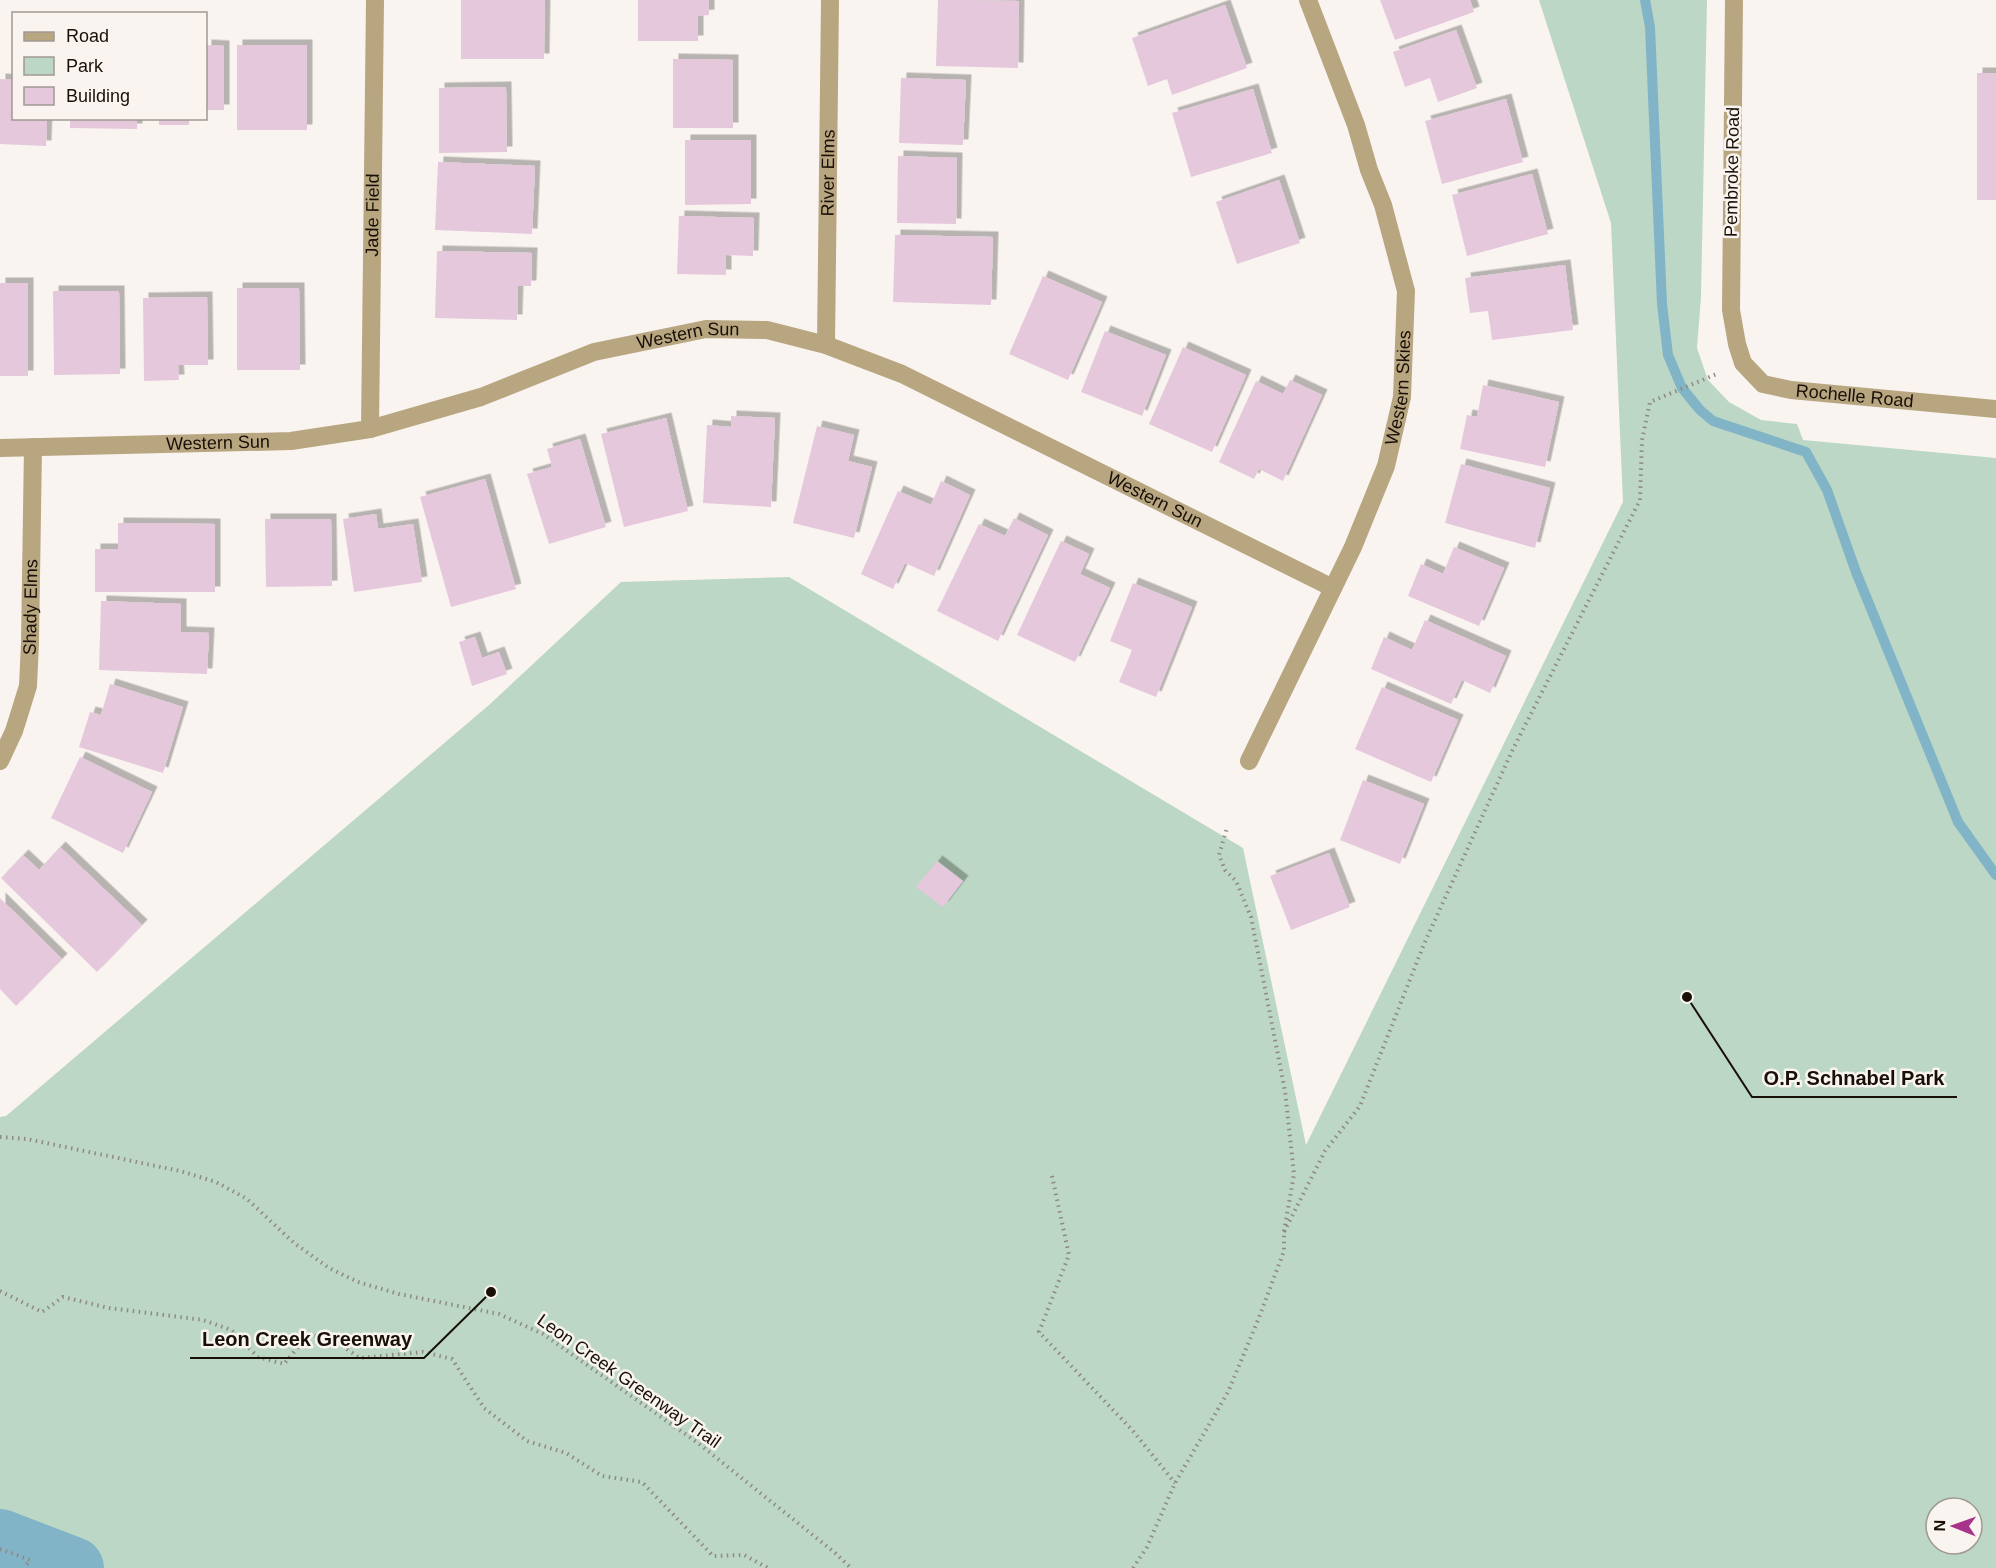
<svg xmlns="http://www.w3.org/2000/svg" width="1996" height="1568" font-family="Arial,sans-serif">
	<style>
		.green { fill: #bcd7c5; fill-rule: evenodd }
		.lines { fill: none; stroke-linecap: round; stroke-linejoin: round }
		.stream { stroke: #81b4c7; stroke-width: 10 }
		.river { stroke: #81b4c7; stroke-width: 62 }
		.building { fill: #e6c8dc; filter: url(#shadow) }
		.path { stroke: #908983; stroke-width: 4; stroke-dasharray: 1.5 4.5; stroke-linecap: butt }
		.street { stroke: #b8a681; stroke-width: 18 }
		.labels { text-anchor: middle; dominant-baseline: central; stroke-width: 5; stroke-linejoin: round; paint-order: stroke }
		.street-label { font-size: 18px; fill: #180f07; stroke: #faf4f0 }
		.leader { fill: none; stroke: #180f07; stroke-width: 2 }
		.callout-dot { fill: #180f07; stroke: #faf4f0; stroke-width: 2 }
		.callout-label { font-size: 20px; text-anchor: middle; font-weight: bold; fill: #180f07; stroke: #faf4f0; stroke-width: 5; stroke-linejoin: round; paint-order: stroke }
	</style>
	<defs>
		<filter id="shadow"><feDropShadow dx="5.5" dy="-5.5" stdDeviation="0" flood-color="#0004"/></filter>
	</defs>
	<rect width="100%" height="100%" fill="#faf4f0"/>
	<!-- green -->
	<path class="green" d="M1539 0H1707L1701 297 1697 348 1708 380 1729 402 1761 420 1797 424 1803 440 1996 458V1568H0V1117L6 1116 489 705 621 582 789 577 1243 848 1306 1145 1623 502 1611 223ZM1936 1508H1972V1544H1936Z"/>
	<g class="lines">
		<!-- stream -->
		<polyline class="stream" points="1645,0 1650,27 1662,304 1668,355 1682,388 1700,410 1713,421 1806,452 1827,490 1856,572 1958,822 1996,875"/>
		<!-- river -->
		<polyline class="river" points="0,1540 73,1568"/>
	</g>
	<!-- building -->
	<g class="building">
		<polygon points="461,0 545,0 544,59 461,59"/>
		<polygon points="638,0 709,0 709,15 698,16 698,41 638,41"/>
		<polygon points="938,0 1019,1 1018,68 936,66"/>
		<polygon points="1380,0 1470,0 1474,12 1395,40"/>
		<polygon points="1225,5 1247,68 1172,95 1167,79 1148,86 1132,38"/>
		<polygon points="1456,30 1477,88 1438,102 1430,78 1405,87 1393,52"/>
		<polygon points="206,45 224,46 224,110 206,110"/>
		<rect x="237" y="45" width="70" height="85"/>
		<polygon points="673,59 733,60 733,128 673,128"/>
		<rect x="1977" y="73" width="19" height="127"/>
		<polygon points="901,78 966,80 963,145 899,143"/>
		<polygon points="0,79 14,80 14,118 47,118 46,146 0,144"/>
		<polygon points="506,87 507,152 439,153 439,88"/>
		<polygon points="1253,89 1272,153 1191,177 1172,113"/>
		<polygon points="1506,99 1523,162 1442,184 1425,121"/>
		<polygon points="70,118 137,118 137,129 70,128"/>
		<rect x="159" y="118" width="30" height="7"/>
		<polygon points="685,140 751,140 751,204 685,205"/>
		<polygon points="898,156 957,158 956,224 897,223"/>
		<polygon points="438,162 535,166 532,234 435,230"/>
		<polygon points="1532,174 1548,234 1467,256 1452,195"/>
		<polygon points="1279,180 1300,243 1237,264 1216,202"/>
		<polygon points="679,216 754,218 753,256 726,255 726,275 677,274"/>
		<polygon points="895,235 993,237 991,305 893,302"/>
		<polygon points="437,251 532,253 531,286 518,286 517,320 435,318"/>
		<polygon points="1565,265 1573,330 1492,340 1488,311 1470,313 1465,278"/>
		<polygon points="1043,276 1102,302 1068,380 1009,354"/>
		<rect x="0" y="283" width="28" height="93"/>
		<polygon points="237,288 299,288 300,370 237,370"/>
		<polygon points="53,291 119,291 120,374 54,375"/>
		<polygon points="207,297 208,365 178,365 179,380 144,381 143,298"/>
		<polygon points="1105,331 1166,355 1142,416 1081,392"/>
		<polygon points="1183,347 1246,375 1212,452 1149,424"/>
		<polygon points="1290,380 1322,395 1283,481 1259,469 1254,479 1219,462 1256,381 1283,394"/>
		<polygon points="1483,385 1559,402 1545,467 1460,449 1467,415 1477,417"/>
		<polygon points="731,416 775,418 771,507 703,503 707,425 731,427"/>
		<polygon points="666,418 688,511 624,527 601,434"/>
		<polygon points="817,426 854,435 848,461 872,467 854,538 793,523"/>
		<polygon points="580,439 606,527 549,544 527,474 552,467 547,449"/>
		<polygon points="1461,464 1550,488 1535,548 1445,523"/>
		<polygon points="485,479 516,589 451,607 420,497"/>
		<polygon points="941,481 970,495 934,576 905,563 893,589 861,574 898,491 931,505"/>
		<polygon points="376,514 378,529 413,524 422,582 354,592 343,519"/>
		<polygon points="1014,518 1048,535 998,641 937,611 979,524 1005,536"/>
		<polygon points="265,519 331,519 332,586 266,587"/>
		<polygon points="118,523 215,524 215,592 95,592 95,549 118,549"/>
		<polygon points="1061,541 1089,554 1080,574 1110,588 1075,662 1017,635"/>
		<polygon points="1454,547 1504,568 1479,626 1408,596 1421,564 1443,574"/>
		<polygon points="1133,583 1192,607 1156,697 1119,682 1132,650 1110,641"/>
		<polygon points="101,601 181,604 181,632 209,633 207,674 99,670"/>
		<polygon points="1425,620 1506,656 1490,693 1462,680 1451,704 1371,669 1384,637 1412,650"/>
		<polygon points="475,637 482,658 499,652 507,674 472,686 459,642"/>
		<polygon points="110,684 183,707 163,773 79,747 90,712 101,715"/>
		<polygon points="1382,687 1458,720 1431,782 1355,749"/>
		<polygon points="80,757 152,792 123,853 51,818"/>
		<polygon points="1363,780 1424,804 1400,864 1340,840"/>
		<polygon points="60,847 142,925 97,972 1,878 23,855 39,870"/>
		<polygon points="1329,853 1350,907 1291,930 1270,876"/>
		<polygon points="937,861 963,881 943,907 916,887"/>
		<polygon points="0,898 62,959 16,1006 0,989"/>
	</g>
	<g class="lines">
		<!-- path -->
		<g class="path">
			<polyline points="0,1137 27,1139 180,1171 216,1182 247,1199 294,1243 329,1268 358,1282 399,1294 499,1314 543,1334 698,1443 834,1552 851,1568"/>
			<polyline points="1052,1176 1069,1255 1039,1332 1133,1431 1175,1483"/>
			<polyline points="1284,1232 1325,1151 1360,1106 1424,944 1513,749 1640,500 1642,440 1650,402 1719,373"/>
			<polyline points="0,1291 42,1312 63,1297 109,1308 203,1320 231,1330 258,1357 284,1364 308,1335 329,1337 360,1358 423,1352 452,1359 484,1408 527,1441 566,1453 602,1476 642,1482 713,1556 744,1555 768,1568"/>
			<polyline points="0,1549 30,1560 24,1568"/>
			<polyline points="1133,1568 1147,1547 1175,1483 1228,1392 1258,1320 1284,1251 1284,1232 1294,1174 1285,1091 1251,917 1236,881 1225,870 1219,855 1227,828"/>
		</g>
		<!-- street -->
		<g class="street">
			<path id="s1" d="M1734 0 1731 310 1737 344 1743 363 1763 384 1791 390 1996 409"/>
			<path id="s2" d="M826 345 830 0"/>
			<path id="s3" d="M370 429 375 0"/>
			<path id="s4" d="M0 448 291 441 370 429 481 397 594 352 706 329 767 330 826 345 902 374 1333 588"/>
			<path id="s5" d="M0 761 14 731 28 686 30 643 33 447"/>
			<path id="s6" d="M1249 761 1353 547 1386 466 1402 397 1406 291 1383 205 1369 170 1356 125 1308 0"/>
		</g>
	</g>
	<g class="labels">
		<!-- street labels -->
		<g class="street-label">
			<text transform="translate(1732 172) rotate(-89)">Pembroke Road</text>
			<text stroke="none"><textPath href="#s2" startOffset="172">River Elms</textPath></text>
			<text stroke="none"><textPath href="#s3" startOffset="214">Jade Field</textPath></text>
			<text stroke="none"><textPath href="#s4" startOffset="704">Western Sun</textPath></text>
			<text stroke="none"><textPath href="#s6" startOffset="405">Western Skies</textPath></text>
			<text stroke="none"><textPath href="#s1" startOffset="486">Rochelle Road</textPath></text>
			<text stroke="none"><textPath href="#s4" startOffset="218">Western Sun</textPath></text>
			<text stroke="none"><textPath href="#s4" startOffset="1208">Western Sun</textPath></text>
			<text stroke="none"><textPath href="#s5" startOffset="159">Shady Elms</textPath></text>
			<text transform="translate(629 1381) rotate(35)">Leon Creek Greenway Trail</text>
		</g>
	</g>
	<!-- callouts -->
	<path class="leader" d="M1687 997L1752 1097H1957M491 1292L424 1358H190"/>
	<g class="callout-dot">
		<circle cx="1687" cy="997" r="6"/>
		<circle cx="491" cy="1292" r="6"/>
	</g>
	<g class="callout-label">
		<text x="1854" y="1085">O.P. Schnabel Park</text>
		<text x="307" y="1346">Leon Creek Greenway</text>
	</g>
	<!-- legend -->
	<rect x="12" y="12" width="195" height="108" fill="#faf4f0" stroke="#a09893" stroke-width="1.5"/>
	<rect x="24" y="32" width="30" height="9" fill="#b8a681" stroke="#a09893" stroke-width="1.5"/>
	<text x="66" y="42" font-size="18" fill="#180f07">Road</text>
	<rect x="24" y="57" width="30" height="18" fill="#bcd7c5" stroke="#a09893" stroke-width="1.5"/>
	<text x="66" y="72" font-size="18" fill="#180f07">Park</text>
	<rect x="24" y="87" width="30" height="18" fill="#e6c8dc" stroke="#a09893" stroke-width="1.5"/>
	<text x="66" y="102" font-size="18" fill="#180f07">Building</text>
	<!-- north arrow -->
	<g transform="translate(1954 1526) rotate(271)"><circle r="28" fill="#faf4f0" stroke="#a09893" stroke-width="1.5"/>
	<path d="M0-4.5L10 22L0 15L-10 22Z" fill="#a8338b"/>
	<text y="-9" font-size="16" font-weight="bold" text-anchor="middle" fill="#180f07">N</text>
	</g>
</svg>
